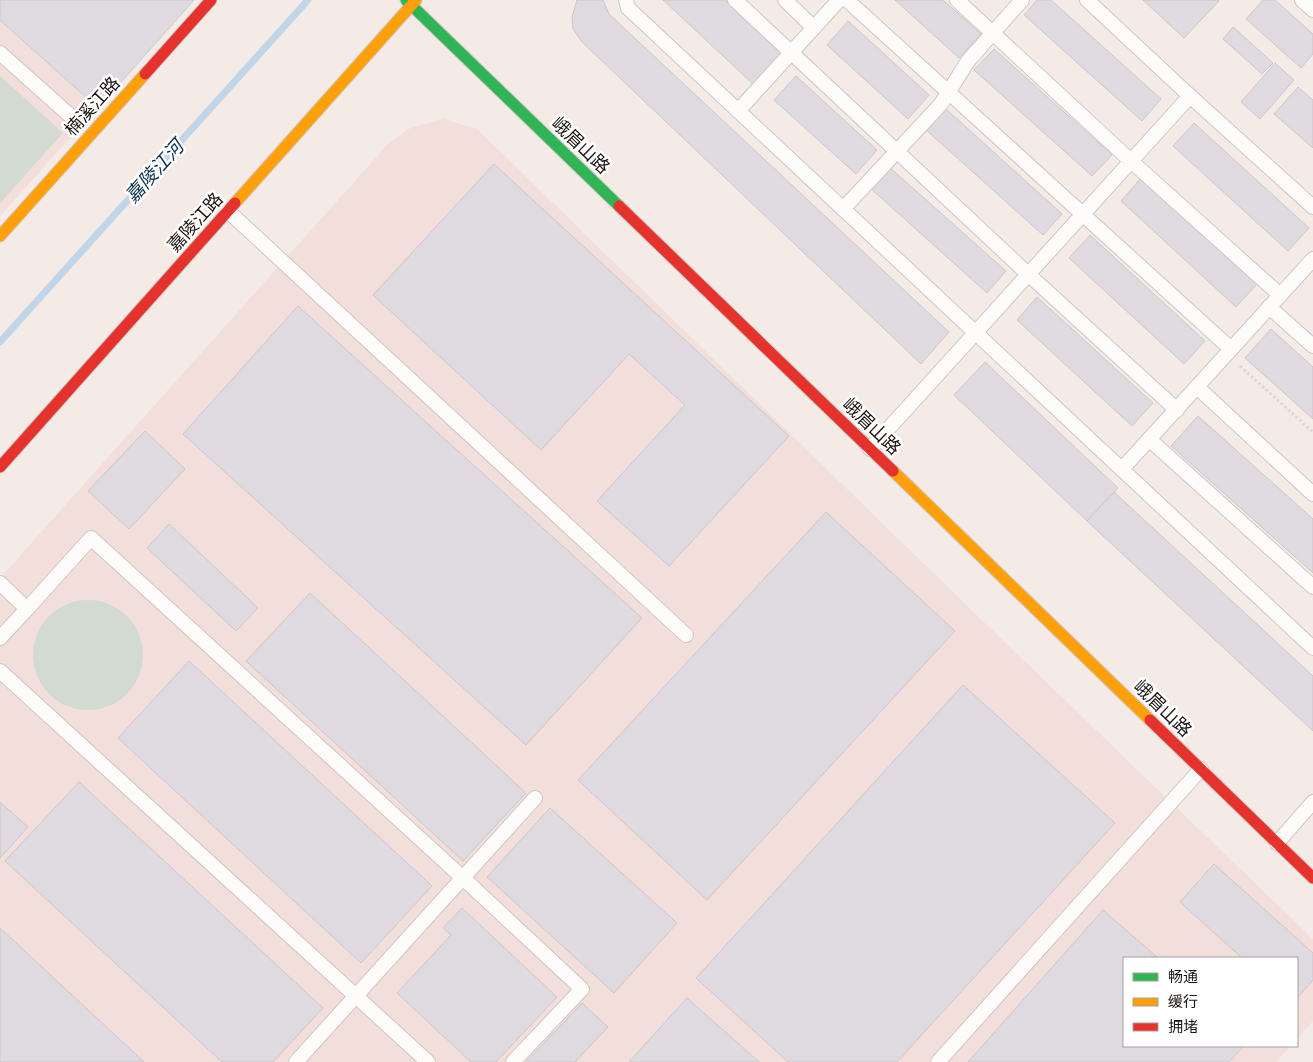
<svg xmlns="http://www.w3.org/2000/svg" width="1313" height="1062" font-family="'IBM Plex Sans','Noto Sans SC',sans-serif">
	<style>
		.industrial { fill: #f2dedb }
		.green { fill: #d2dad1 }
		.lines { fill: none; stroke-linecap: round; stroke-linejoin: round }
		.stream { stroke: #c0d5e7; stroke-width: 7 }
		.building { fill: #dfdadf; stroke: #ccc7c8 }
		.lane-casing { stroke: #cec6c3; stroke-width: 16 }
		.fast-casing { stroke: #cec6c3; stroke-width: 13 }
		.slow-casing { stroke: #cec6c3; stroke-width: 13 }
		.jam-casing { stroke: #cec6c3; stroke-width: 13 }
		.path { stroke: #dcd8d8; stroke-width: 3; stroke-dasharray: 2.5 2.5; stroke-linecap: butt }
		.lane { stroke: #fefcfb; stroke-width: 14 }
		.fast { stroke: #30b455; stroke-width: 11 }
		.slow { stroke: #ff9f0a; stroke-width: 11 }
		.jam { stroke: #e5322d; stroke-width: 11 }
		.labels { text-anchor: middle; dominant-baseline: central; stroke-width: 5; stroke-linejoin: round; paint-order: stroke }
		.street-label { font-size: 18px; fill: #1a1411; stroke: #fff }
		.water-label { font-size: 19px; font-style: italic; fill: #052f4b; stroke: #fff }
	</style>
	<rect width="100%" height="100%" fill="#f5ebe6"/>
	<!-- industrial -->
	<g class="industrial">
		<polygon points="0,0 193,0 0,216"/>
		<polygon points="444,119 477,129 989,627 1313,939 1313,1021 1297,1039 1297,958 1124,958 1124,1046 1291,1046 1276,1062 0,1062 0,578 388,144 410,128"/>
	</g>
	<!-- green -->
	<g class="green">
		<polygon points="0,76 63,133 0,203"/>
		<circle cx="88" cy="655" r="55"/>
	</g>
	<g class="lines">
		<!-- stream -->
		<polyline class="stream" points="0,342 308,0"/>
	</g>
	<!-- building -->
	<g class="building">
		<polygon points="0,0 194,0 98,108 0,20"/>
		<polygon points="577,0 603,0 609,14 949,332 921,364 582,42 573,29 572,17"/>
		<polygon points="663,0 725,0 782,53 753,84"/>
		<polygon points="895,0 943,0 981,34 959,58"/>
		<polygon points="1037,0 1051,0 1161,99 1142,121 1024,15"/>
		<polygon points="1143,0 1217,0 1219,1 1184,38"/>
		<polygon points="1263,0 1275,0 1313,34 1313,54 1301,68 1246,19"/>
		<polygon points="848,21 929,95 908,119 827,45"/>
		<polygon points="1233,27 1273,63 1262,74 1223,39"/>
		<polygon points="994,49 1112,155 1092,176 974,70"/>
		<polygon points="1275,63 1294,80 1260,119 1241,102"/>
		<polygon points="796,76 877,150 856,174 774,100"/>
		<polygon points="1298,87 1313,100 1313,148 1274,114"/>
		<polygon points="945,108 1062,214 1043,235 925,129"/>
		<polygon points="1194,123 1309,228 1288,251 1173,146"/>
		<polygon points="494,164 789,436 669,566 597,501 685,405 629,354 541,450 373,295"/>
		<polygon points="888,166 1006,271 987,293 869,187"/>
		<polygon points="1141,178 1257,284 1236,307 1121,201"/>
		<polygon points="1090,235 1205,341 1184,364 1069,258"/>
		<polygon points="1037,297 1153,403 1132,426 1017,320"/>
		<polygon points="298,306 642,618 526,745 183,434"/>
		<polygon points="1271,329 1313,367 1313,419 1245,358"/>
		<polygon points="985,362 1118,488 1087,521 954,395"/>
		<polygon points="1198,416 1313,519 1313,573 1171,446"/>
		<polygon points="145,431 185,469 129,529 88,491"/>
		<polygon points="1114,492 1313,676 1313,731 1087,521"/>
		<polygon points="826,512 955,631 707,900 578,780"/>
		<polygon points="169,524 258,608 236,631 147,548"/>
		<polygon points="310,593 526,793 463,861 246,661"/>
		<polygon points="189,661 432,886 361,963 118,738"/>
		<polygon points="963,685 1115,823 897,1062 788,1062 696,978"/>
		<polygon points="79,782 323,1008 273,1062 222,1062 5,861"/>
		<polygon points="0,802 28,827 0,858"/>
		<polygon points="550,808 677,923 614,993 487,877"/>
		<polygon points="1214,864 1313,953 1313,980 1297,998 1297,958 1242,958 1180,902"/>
		<polygon points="462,908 557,997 496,1062 471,1062 397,993 451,935 443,928"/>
		<polygon points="1103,910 1158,958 1124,958 1124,1046 1244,1046 1229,1062 968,1062"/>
		<polygon points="0,928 144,1062 0,1062"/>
		<polygon points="687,998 759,1062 629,1062"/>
		<polygon points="582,1003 608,1027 575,1062 526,1062"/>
	</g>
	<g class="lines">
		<!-- lane casing -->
		<g class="lane-casing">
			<g id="lane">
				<polyline points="626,0 628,8 1313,648"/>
				<polyline points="735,0 1028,274 1177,410"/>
				<polyline points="785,0 814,28"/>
				<polyline points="847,0 1231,349"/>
				<polyline points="957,0 1131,161 1280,295"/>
				<polyline points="1087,0 1190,96 1313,207"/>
				<polyline points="1302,0 1313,10"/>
				<polyline points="0,53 75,120"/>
				<polyline points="738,111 839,0"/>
				<polyline points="843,209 941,104 968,61 1022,0"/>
				<polyline points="228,211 686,635"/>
				<polyline points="1269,307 1313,346"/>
				<polyline points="1197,387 1313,494"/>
				<polyline points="1149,439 1313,587"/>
				<polyline points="870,449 1190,96"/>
				<polyline points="1122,469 1313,259"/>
				<polyline points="0,583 27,609 91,538 463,878 582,989 513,1062"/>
				<polyline points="0,638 27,609"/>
				<polyline points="0,671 428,1062"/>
				<polyline points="1277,843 1313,802"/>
				<polyline points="296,1062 535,798"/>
				<polyline points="938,1062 1201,769"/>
			</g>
		</g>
		<!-- fast casing -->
		<g class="fast-casing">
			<polyline id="fast" points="406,0 619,206"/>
		</g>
		<!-- slow casing -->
		<g class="slow-casing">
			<g id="slow">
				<polyline points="235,203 416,0"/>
				<polyline points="0,236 145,74"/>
				<polyline points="893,471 1150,720"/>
			</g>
		</g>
		<!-- jam casing -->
		<g class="jam-casing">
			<g id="jam">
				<polyline points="145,74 211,0"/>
				<polyline points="619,206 893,471"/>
				<polyline points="0,467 235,203"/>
				<polyline points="1150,720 1313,878"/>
			</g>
		</g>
		<!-- path -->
		<polyline class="path" points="1240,366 1313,432"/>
		<!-- lane -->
		<use href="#lane" class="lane"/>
		<!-- fast -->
		<use href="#fast" class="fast"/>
		<!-- slow -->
		<use href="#slow" class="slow"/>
		<!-- jam -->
		<use href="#jam" class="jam"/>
	</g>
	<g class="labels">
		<!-- street labels -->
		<g class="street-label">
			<text transform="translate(92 106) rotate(-48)">楠溪江路</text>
			<text transform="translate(581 145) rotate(44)">峨眉山路</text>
			<text transform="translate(195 222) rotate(-48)">嘉陵江路</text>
			<text transform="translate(872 426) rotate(44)">峨眉山路</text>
			<text transform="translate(1163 708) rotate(44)">峨眉山路</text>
		</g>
		<!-- water labels -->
		<g class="water-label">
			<text transform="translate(154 171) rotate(-48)">嘉陵江河</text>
		</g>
	</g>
	<!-- legend -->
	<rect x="1123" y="957" width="175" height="90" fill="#ffffff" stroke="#a3a1a0"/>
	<rect x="1133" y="973" width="25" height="8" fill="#30b455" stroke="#a3a1a0"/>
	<text x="1168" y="982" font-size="15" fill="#1a1411">畅通</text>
	<rect x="1133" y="998" width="25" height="8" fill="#ff9f0a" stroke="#a3a1a0"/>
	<text x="1168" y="1007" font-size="15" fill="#1a1411">缓行</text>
	<rect x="1133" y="1023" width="25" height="8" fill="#e5322d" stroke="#a3a1a0"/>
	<text x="1168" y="1032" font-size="15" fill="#1a1411">拥堵</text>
</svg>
